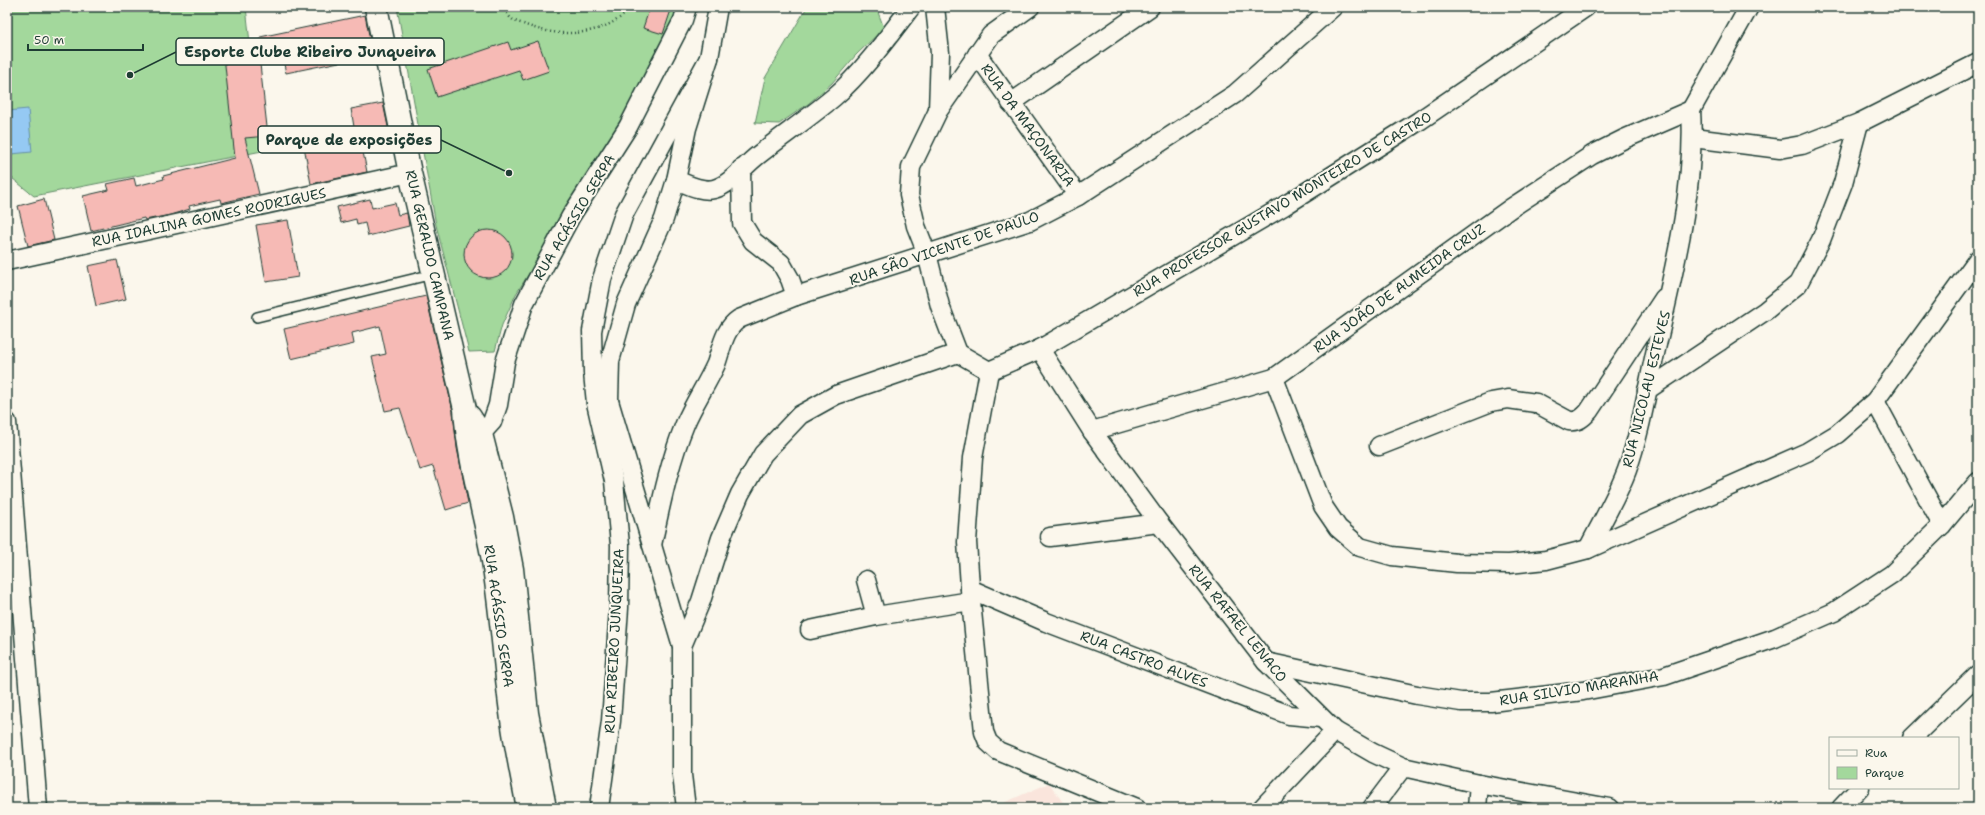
<svg xmlns="http://www.w3.org/2000/svg" width="1985" height="815" font-family="'Shantell Sans',sans-serif">
	<style>
		.built { fill: #fae5dc }
		.green { fill: #a3d89c; stroke: #618a68 }
		.water { fill: #95c9f3; stroke: #6691a7 }
		.building { fill: #f6bab5; stroke: #1f3d34 }
		.lines { fill: none; stroke-linecap: round; stroke-linejoin: round }
		.service-casing { stroke: #1f3d34; stroke-width: 12 }
		.minor-casing { stroke: #1f3d34; stroke-width: 21 }
		.tertiary-casing { stroke: #1f3d34; stroke-width: 25 }
		.path { stroke: #1f3d34; stroke-width: 2.5; stroke-dasharray: 1 3; stroke-linecap: butt }
		.service { stroke: #fbf7ec; stroke-width: 9 }
		.minor { stroke: #fbf7ec; stroke-width: 18 }
		.tertiary { stroke: #fbf7ec; stroke-width: 22 }
		.labels { text-anchor: middle; dominant-baseline: central; stroke-width: 4; stroke-linejoin: round; paint-order: stroke }
		.street-label { font-size: 14px; fill: #1f3d34; stroke: #fbf7ec }
		.leader { fill: none; stroke: #1f3d34; stroke-width: 1.5 }
		.callout-dot { fill: #1f3d34; stroke: #fbf7ec; stroke-width: 1.5 }
		.callout { fill: #fbf7ec; stroke: #1f3d34; stroke-width: 1.5 }
		.callout-label { font-size: 15px; text-anchor: middle; font-weight: bold; fill: #1f3d34 }
	</style>
	<rect width="100%" height="100%" fill="#fbf7ec"/>
	<filter id="ink" filterUnits="userSpaceOnUse"><feTurbulence type="fractalNoise" baseFrequency=".025" numOctaves="2"/><feDisplacementMap in="SourceGraphic" scale="8" xChannelSelector="R" yChannelSelector="G"/><feConvolveMatrix kernelMatrix="1 2 1 2 8 2 1 2 1" color-interpolation-filters="sRGB"/></filter>
	<g filter="url(#ink)">
		<!-- built -->
		<polygon class="built" points="1049,783 1067,808 992,808"/>
		<!-- green -->
		<g class="green">
			<polygon points="7,7 246,7 262,151 34,196 7,174"/>
			<polygon points="397,7 679,7 625,121 516,294 502,325 495,351 469,352 436,225"/>
			<polygon points="807,7 876,7 884,28 856,55 832,83 808,104 779,124 755,123 765,78"/>
		</g>
		<!-- water -->
		<polygon class="water" points="28,109 32,152 11,154 7,111"/>
		<!-- building -->
		<g class="building">
			<polygon points="650,7 672,7 663,34 643,28"/>
			<polygon points="365,15 373,55 286,73 283,60 260,64 268,136 245,138 259,194 221,203 220,199 189,206 190,209 170,215 145,220 144,218 91,231 83,196 109,190 107,184 134,178 136,186 164,179 163,176 235,158 223,47 261,43 260,37"/>
			<polygon points="538,41 549,71 523,80 519,70 437,97 428,69 508,42 511,50"/>
			<polygon points="383,103 390,136 361,142 367,172 311,184 303,141 333,134 333,131 354,127 351,109"/>
			<polygon points="44,199 54,240 28,246 18,206"/>
			<polygon points="370,199 372,208 395,203 398,215 407,213 409,226 368,236 365,223 357,225 356,219 341,223 337,207"/>
			<polygon points="288,220 298,277 266,282 256,225"/>
			<circle cx="488" cy="254" r="24"/>
			<polygon points="117,260 126,299 96,306 88,266"/>
			<polygon points="426,296 453,411 457,448 468,503 446,510 433,466 420,470 400,408 385,411 372,357 386,354 380,326 352,333 354,344 291,359 284,329"/>
		</g>
		<g class="lines">
			<!-- service casing -->
			<g class="service-casing">
				<polyline id="service" points="257,317 433,274"/>
			</g>
			<!-- minor casing -->
			<g class="minor-casing">
				<g id="minor">
					<polyline points="935,7 940,53 938,110"/>
					<polyline points="977,54 1078,196"/>
					<polyline points="1011,103 1150,7"/>
					<polyline points="1691,110 1749,7"/>
					<polyline points="1693,138 1780,149 1802,145 1859,123 1978,63"/>
					<polyline points="741,169 742,223 753,241 781,263 790,279 796,296"/>
					<path d="M676 180C687 184 701 192 714 189 730 185 743 167 757 156 782 136 809 118 834 97 861 74 889 36 911 7"/>
					<polyline points="7,261 410,173"/>
					<polyline points="1040,349 1092,431 1159,523 1266,662 1335,731 1373,753 1403,767 1479,784 1610,808"/>
					<polyline points="958,353 940,306 927,254 916,226 909,195 911,167 938,111 991,35 1030,7"/>
					<polyline points="989,371 1040,349 1284,206 1419,121 1586,7"/>
					<polyline points="989,371 973,458 967,542 971,601 984,732 988,742 998,751 1137,808"/>
					<polyline points="1274,378 1323,506 1338,528 1360,547 1392,556 1457,563 1509,564 1546,560 1588,549 1807,452 1837,434 1875,401 1978,259"/>
					<polyline points="1647,390 1765,311 1798,284 1821,240 1843,183 1859,123"/>
					<polyline points="609,401 610,361 626,304 664,219 676,180 687,128 709,58 718,7"/>
					<polyline points="1875,401 1942,525"/>
					<polyline points="596,403 609,401 682,646 682,775 686,808"/>
					<polyline points="7,422 38,808"/>
					<polyline points="1092,431 1274,378 1511,208 1592,155 1624,139 1691,110"/>
					<polyline points="469,439 481,434 492,422 498,405 505,362 524,304 571,216 628,127 683,20 687,7"/>
					<path d="M1379 446 1491 402 1508 399 1536 403 1569 421C1578 422 1583 418 1589 411L1664 298"/>
					<polyline points="1050,537 1159,523"/>
					<path d="M652 545C661 504 669 463 685 424 694 403 707 384 716 364 722 347 724 329 739 319L796 296 1030 221 1078 196 1235 94 1333 7"/>
					<path d="M1588 549C1601 523 1617 497 1627 470 1641 431 1647 389 1656 349 1673 274 1696 186 1691 110"/>
					<polyline points="866,580 876,616"/>
					<polyline points="970,589 1046,622 1289,715 1321,718"/>
					<polyline points="810,630 876,616 971,601"/>
					<polyline points="682,646 701,601 721,538 740,494 763,454 800,415 836,395 958,353 989,371"/>
					<polyline points="1266,662 1417,695 1461,702 1491,702 1583,691 1664,676 1775,638 1834,612 1892,574 1942,525 1978,482"/>
					<polyline points="1912,738 1978,674"/>
					<polyline points="599,808 611,721 619,608 620,545 614,481 596,403 593,373 592,331 602,279 624,214 709,58"/>
					<polyline points="1262,808 1335,731"/>
					<polyline points="1372,808 1403,767"/>
					<polyline points="1477,808 1479,784"/>
					<polyline points="1841,808 1860,788"/>
				</g>
			</g>
			<!-- tertiary casing -->
			<g class="tertiary-casing">
				<g id="tertiary">
					<path d="M376 7 410 173 465 409C468 458 483 507 492 555 501 607 504 660 511 712 515 744 522 776 528 808"/>
					<polyline points="470,417 481,434 502,517 512,569 527,713 545,808"/>
				</g>
			</g>
			<!-- path -->
			<path class="path" d="M502 7C505 11 508 16 512 19 515 22 522 23 526 25 561 39 606 36 632 7"/>
			<!-- service -->
			<use href="#service" class="service"/>
			<!-- minor -->
			<use href="#minor" class="minor"/>
			<!-- tertiary -->
			<use href="#tertiary" class="tertiary"/>
		</g>
	</g>
	<g class="labels">
		<!-- street labels -->
		<g class="street-label">
			<text transform="translate(1028 125) rotate(54)">RUA DA MAÇONARIA</text>
			<text transform="translate(1282 204) rotate(-31)">RUA PROFESSOR GUSTAVO MONTEIRO DE CASTRO</text>
			<text transform="translate(209 217) rotate(-12)">RUA IDALINA GOMES RODRIGUES</text>
			<text transform="translate(574 217) rotate(-59)">RUA ACÁSSIO SERPA</text>
			<text transform="translate(944 248) rotate(-19)">RUA SÃO VICENTE DE PAULO</text>
			<text transform="translate(430 255) rotate(77)">RUA GERALDO CAMPANA</text>
			<text transform="translate(1399 288) rotate(-36)">RUA JOÃO DE ALMEIDA CRUZ</text>
			<text transform="translate(1646 389) rotate(-76)">RUA NICOLAU ESTEVES</text>
			<text transform="translate(499 616) rotate(82)">RUA ACÁSSIO SERPA</text>
			<text transform="translate(1238 623) rotate(51)">RUA RAFAEL LENACO</text>
			<text transform="translate(614 641) rotate(-87)">RUA RIBEIRO JUNQUEIRA</text>
			<text transform="translate(1144 659) rotate(21)">RUA CASTRO ALVES</text>
			<text transform="translate(1579 688) rotate(-9)">RUA SILVIO MARANHA</text>
		</g>
	</g>
	<!-- callouts -->
	<path class="leader" d="M130 75L176 52M509 173L441 140"/>
	<g class="callout-dot">
		<circle cx="130" cy="75" r="4"/>
		<circle cx="509" cy="173" r="4"/>
	</g>
	<g class="callout">
		<rect x="176" y="38" width="268" height="27" rx="4"/>
		<rect x="258" y="126" width="183" height="27" rx="4"/>
	</g>
	<g class="callout-label">
		<text x="310" y="57">Esporte Clube Ribeiro Junqueira</text>
		<text x="349" y="145">Parque de exposições</text>
	</g>
	<!-- margin -->
	<rect width="1985" height="815" fill="none" stroke="#fbf7ec" stroke-width="24"/>
	<rect x="12" y="12" width="1961" height="791" fill="none" stroke="#1f3d34" stroke-width="1.5" filter="url(#ink)"/>
	<!-- legend -->
	<rect x="1829" y="737" width="130" height="52" fill="#fbf7ec" stroke="#a3ada2"/>
	<rect x="1837" y="750" width="20" height="6" fill="#fbf7ec" stroke="#a3ada2"/>
	<text x="1865" y="757" font-size="12" fill="#1f3d34">Rua</text>
	<rect x="1837" y="767" width="20" height="12" fill="#a3d89c" stroke="#a3ada2"/>
	<text x="1865" y="777" font-size="12" fill="#1f3d34">Parque</text>
	<!-- scale -->
	<path d="M28 44v6h115v-6" fill="none" stroke="#1f3d34" stroke-width="2"/>
	<text x="34" y="44" font-size="12" fill="#1f3d34" stroke="#fbf7ec" stroke-width="3" paint-order="stroke">50 m</text>
</svg>
